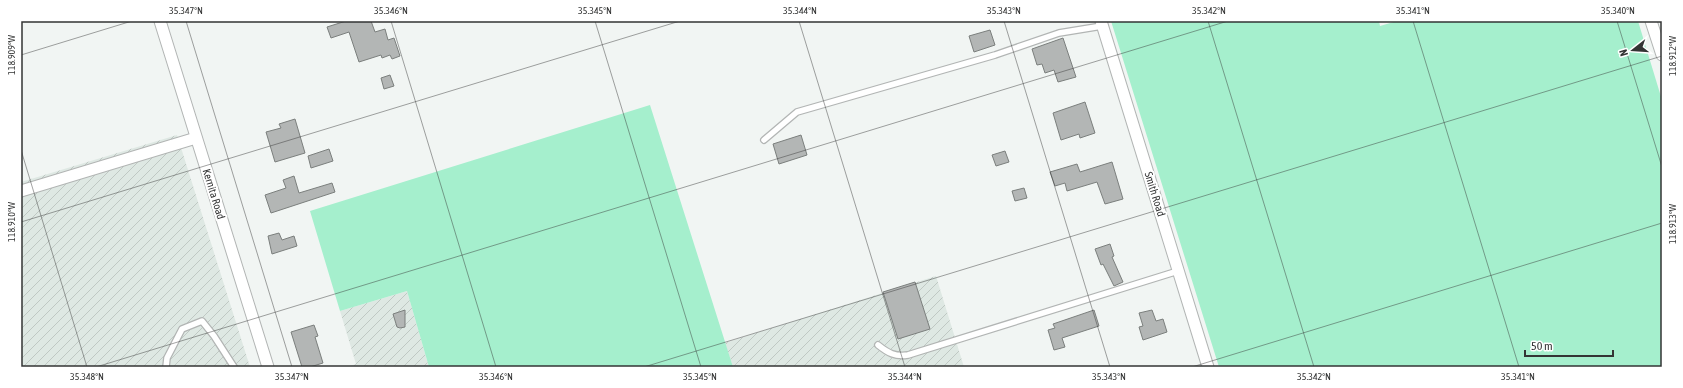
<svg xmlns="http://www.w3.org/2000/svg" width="1683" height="388" font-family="'Asap Condensed',sans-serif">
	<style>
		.industrial { fill: url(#industrial-furrows) }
		.grass { fill: #a5efcd }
		.building { fill: #b3b6b5; stroke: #7b7f7d }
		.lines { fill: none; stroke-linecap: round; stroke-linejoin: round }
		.service-casing { stroke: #b2b5b4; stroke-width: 8 }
		.minor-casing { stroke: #b2b5b4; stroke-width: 13 }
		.service { stroke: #fff; stroke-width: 5.5 }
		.minor { stroke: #fff; stroke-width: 11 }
		.ticks { fill: none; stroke: #333434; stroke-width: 1; stroke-opacity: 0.45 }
		.labels { text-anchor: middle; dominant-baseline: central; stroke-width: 4; stroke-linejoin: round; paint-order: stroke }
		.street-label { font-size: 11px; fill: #333434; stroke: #fff }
		.neatline { fill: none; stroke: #333434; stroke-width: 1.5 }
		.ticks-label { font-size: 10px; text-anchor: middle; fill: #333434 }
	</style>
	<defs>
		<pattern id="industrial-furrows" width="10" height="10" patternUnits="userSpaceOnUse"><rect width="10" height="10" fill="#dee8e3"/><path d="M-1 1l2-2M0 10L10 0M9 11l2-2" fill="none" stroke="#bfc8c3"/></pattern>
	</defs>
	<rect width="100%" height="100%" fill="#f1f5f3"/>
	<!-- industrial -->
	<g class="industrial">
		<polygon points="177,135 250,367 21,367 21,182"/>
		<polygon points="936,276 964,367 733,367 725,343"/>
		<polygon points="407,291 429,367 347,367 356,364 340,311"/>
	</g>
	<!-- grass -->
	<g class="grass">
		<polygon points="1111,21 1379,21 1380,26 1397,21 1638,21 1662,100 1662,367 1219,367"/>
		<polygon points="650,105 733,367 429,367 407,291 340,311 310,211"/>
	</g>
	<!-- building -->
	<g class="building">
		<polygon points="346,21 371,21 375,32 385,29 388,40 394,38 400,56 392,59 390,55 382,58 381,55 359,62 349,32 331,38 327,27"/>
		<polygon points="990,30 995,45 974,52 969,36"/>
		<polygon points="1063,38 1076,77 1058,82 1054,70 1045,73 1042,64 1037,65 1032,49"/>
		<polygon points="390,75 394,86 384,89 381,78"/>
		<polygon points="1085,102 1095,133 1080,138 1079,134 1061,140 1053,113"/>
		<polygon points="295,119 305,153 275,162 266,132 281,128 279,124"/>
		<polygon points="801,135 807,155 779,164 773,144"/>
		<polygon points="329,149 333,161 311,168 308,156"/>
		<polygon points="1005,151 1009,162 996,166 992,155"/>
		<polygon points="1112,162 1123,199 1105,204 1097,182 1067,191 1065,183 1055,186 1050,172 1077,164 1080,172"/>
		<polygon points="294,176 299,193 332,183 335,192 271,213 265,195 286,188 283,180"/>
		<polygon points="1024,188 1027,198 1015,201 1012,191"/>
		<polygon points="279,233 282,240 294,236 297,246 272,254 268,236"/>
		<polygon points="1110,244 1114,256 1112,257 1123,282 1114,286 1103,264 1101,265 1095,249"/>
		<polygon points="915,282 930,329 898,339 883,292"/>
		<polygon points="405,310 405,327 400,328 397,327 393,314"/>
		<polygon points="1094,310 1099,326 1062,338 1065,347 1054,350 1048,330 1055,328 1053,324"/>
		<polygon points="1152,310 1156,321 1163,319 1167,332 1143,340 1139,327 1143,326 1139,313"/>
		<polygon points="314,325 318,336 315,337 323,363 310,367 302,367 291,332"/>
	</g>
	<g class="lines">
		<!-- service casing -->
		<g class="service-casing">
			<g id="service">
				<polyline points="764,140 797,112 995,55 1059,33 1102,26"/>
				<path d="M878 345C888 353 895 357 908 355L1178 271"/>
				<polyline points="166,367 167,358 182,329 202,321 214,336 234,367"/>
			</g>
		</g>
		<!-- minor casing -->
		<g class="minor-casing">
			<g id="minor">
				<polyline points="160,21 268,367"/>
				<polyline points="1101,21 1208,367"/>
				<polyline points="1651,21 1662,55"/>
				<polyline points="21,191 196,138"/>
			</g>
		</g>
		<!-- service -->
		<use href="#service" class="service"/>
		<!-- minor -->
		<use href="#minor" class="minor"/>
	</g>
	<!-- ticks -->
	<path class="ticks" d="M186 21 292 367M391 21 496 367M595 21 701 367M799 21 905 367M1004 21 1110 367M1208 21 1314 367M1413 21 1519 367M1617 21 1662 167M21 55 132 21M21 150 87 367M21 222 680 21M96 367 1228 21M644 367 1662 56M1192 367 1662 223"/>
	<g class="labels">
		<!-- street labels -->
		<g class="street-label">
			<text transform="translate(214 194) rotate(73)">Kernita Road</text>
			<text transform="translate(1155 194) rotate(73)">Smith Road</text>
		</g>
	</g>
	<!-- border -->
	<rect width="1683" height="388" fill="none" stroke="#ffffff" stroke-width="44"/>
	<!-- north arrow -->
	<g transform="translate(1633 50) rotate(253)" stroke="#ffffff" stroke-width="3" paint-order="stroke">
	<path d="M0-3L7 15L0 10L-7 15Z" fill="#333434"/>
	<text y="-6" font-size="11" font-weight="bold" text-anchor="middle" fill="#333434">N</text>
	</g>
	<!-- scale -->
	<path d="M1525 350v6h88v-6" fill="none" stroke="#333434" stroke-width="2"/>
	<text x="1531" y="350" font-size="12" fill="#333434" stroke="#ffffff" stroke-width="3" paint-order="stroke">50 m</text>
	<rect x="22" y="22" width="1639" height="344" class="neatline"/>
	<g class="ticks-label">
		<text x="186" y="14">35.347°N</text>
		<text x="391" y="14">35.346°N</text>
		<text x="595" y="14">35.345°N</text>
		<text x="800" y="14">35.344°N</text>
		<text x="1004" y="14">35.343°N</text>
		<text x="1209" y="14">35.342°N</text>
		<text x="1413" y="14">35.341°N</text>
		<text x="1618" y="14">35.340°N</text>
		<text transform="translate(11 55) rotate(-90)" y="4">118.909°W</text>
		<text transform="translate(1672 56) rotate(-90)" y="4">118.912°W</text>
		<text transform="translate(11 222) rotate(-90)" y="4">118.910°W</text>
		<text transform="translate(1672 224) rotate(-90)" y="4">118.913°W</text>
		<text x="87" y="380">35.348°N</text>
		<text x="292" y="380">35.347°N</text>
		<text x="496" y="380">35.346°N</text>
		<text x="700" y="380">35.345°N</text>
		<text x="905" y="380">35.344°N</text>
		<text x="1109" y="380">35.343°N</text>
		<text x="1314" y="380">35.342°N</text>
		<text x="1518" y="380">35.341°N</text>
	</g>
</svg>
